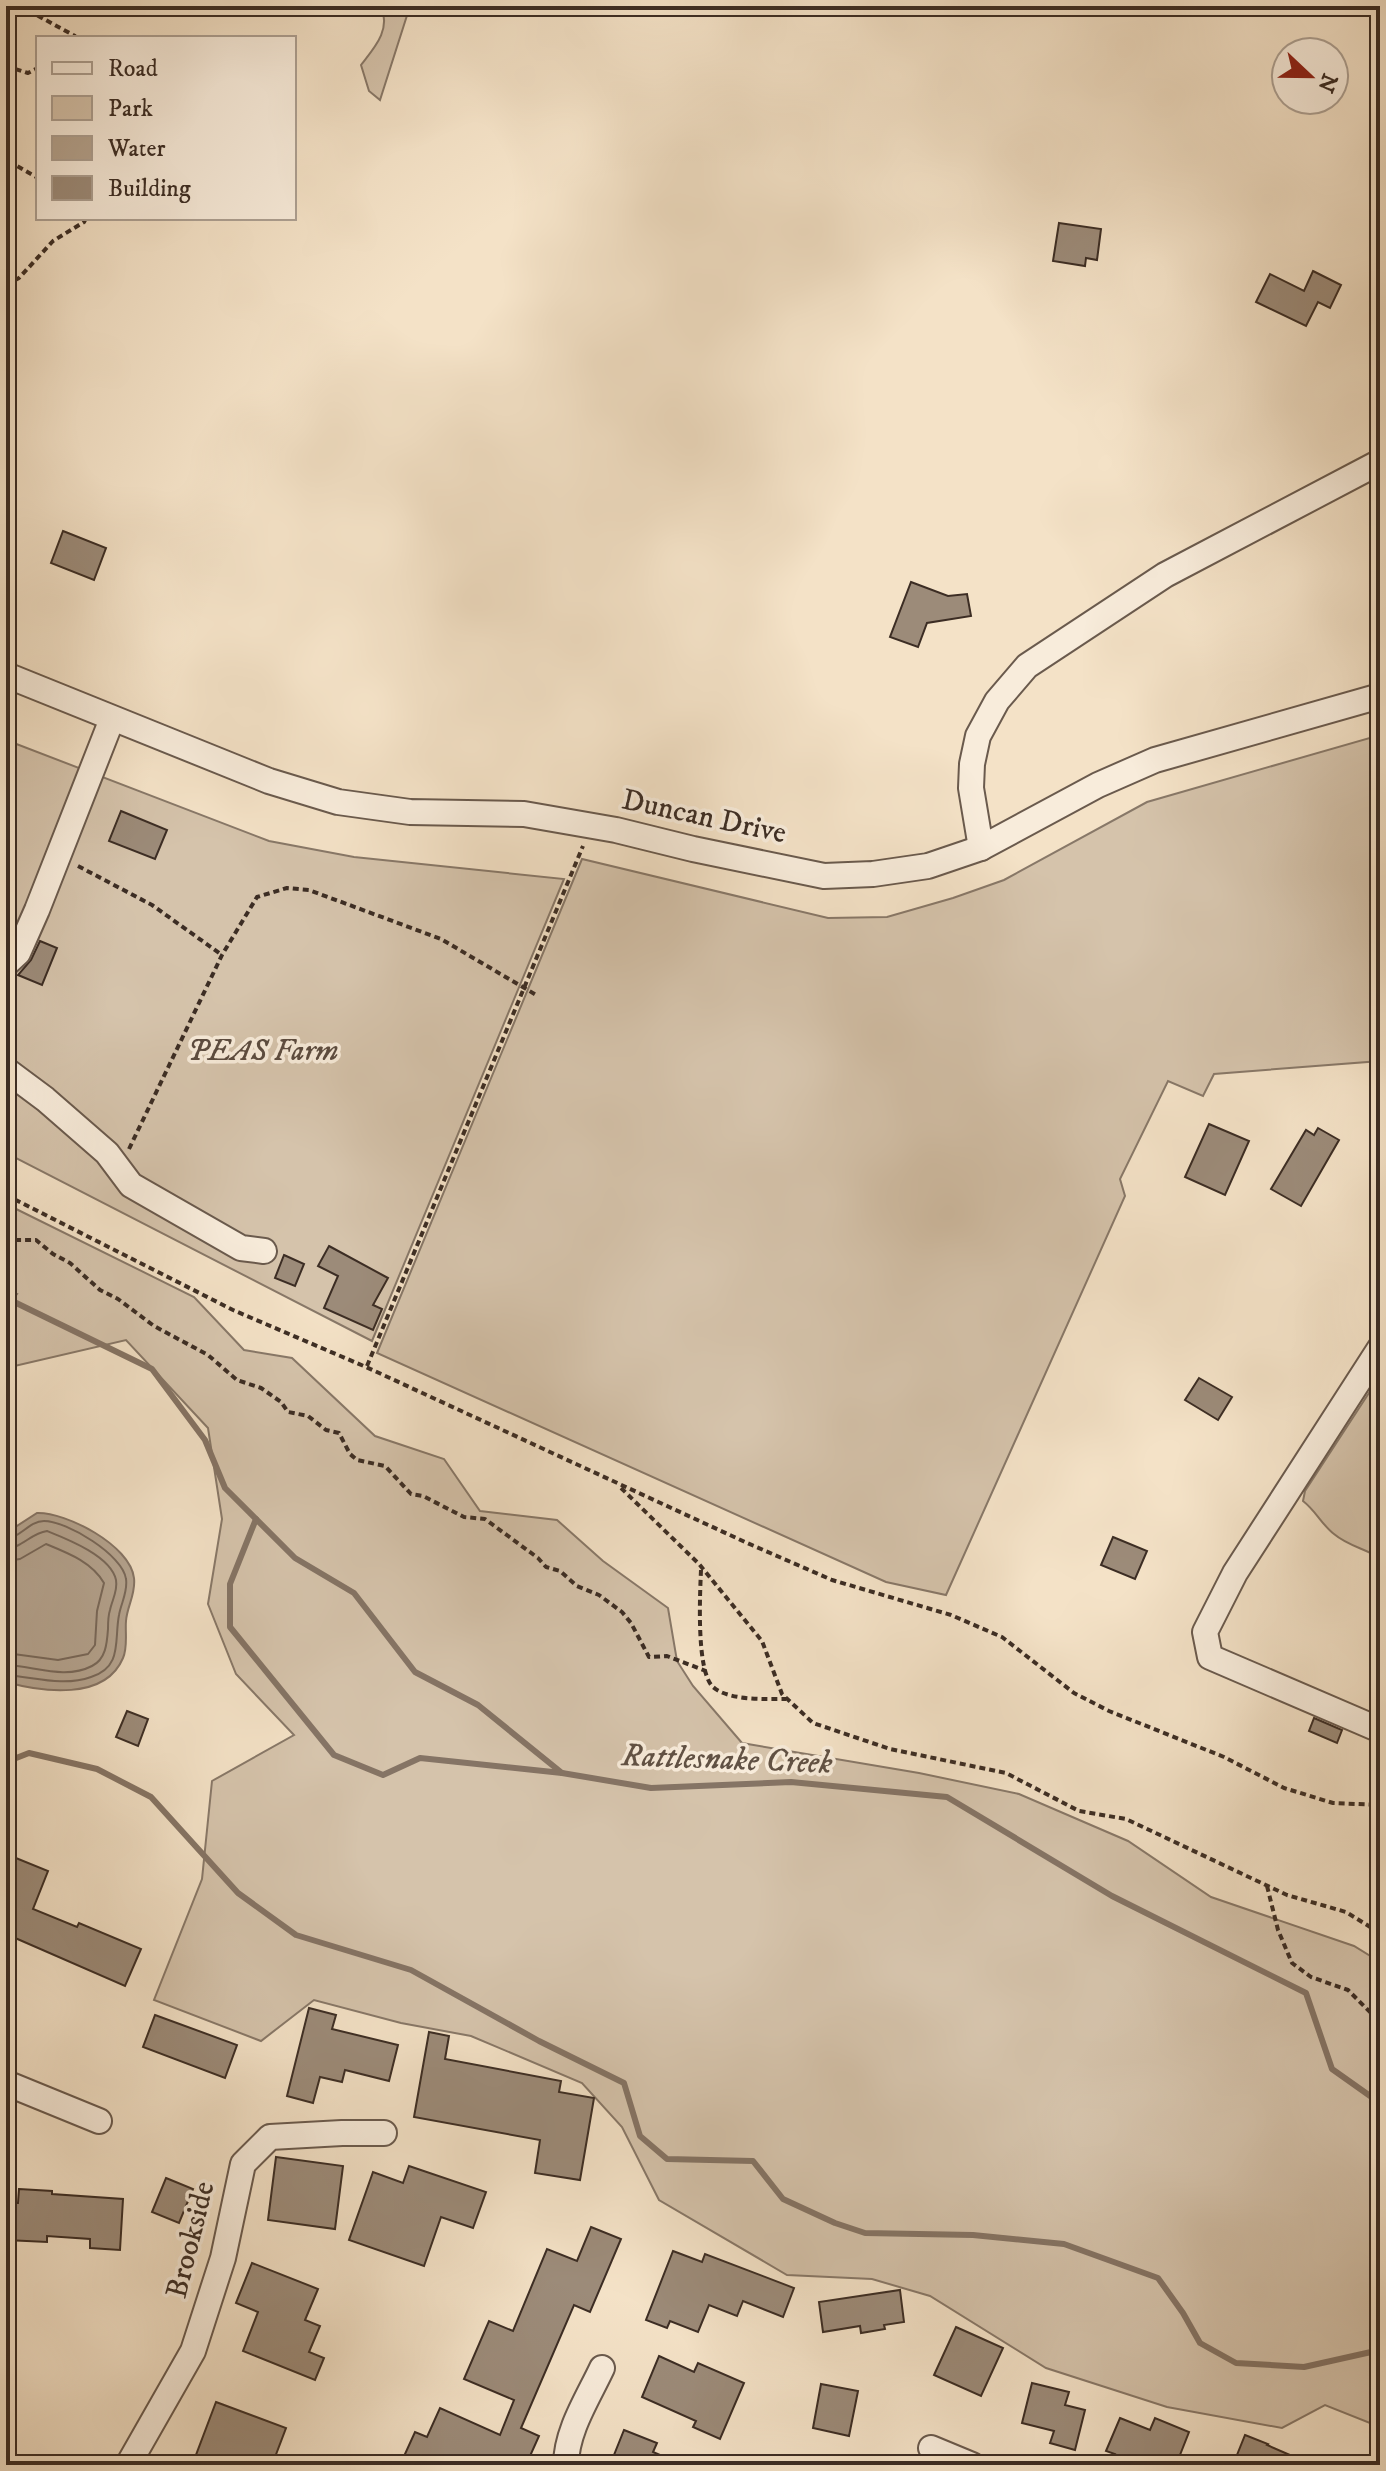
<svg xmlns="http://www.w3.org/2000/svg" width="1386" height="2471" font-family="'IM FELL DW Pica',serif">
	<style>
		.green { fill: #d5c3ab; stroke: #887868; stroke-width: 2 }
		.water { fill: #b5a490; stroke: #857465; stroke-width: 2 }
		.lines { fill: none; stroke-linecap: round; stroke-linejoin: round }
		.shore { stroke: #78685a; stroke-width: 2 }
		.stream { stroke: #857465; stroke-width: 6 }
		.building { fill: #9c8b79; stroke: #3c2d24; stroke-width: 2 }
		.minor-casing { stroke: #6a5a4d; stroke-width: 28 }
		.path { stroke: #3c2d24; stroke-width: 4; stroke-dasharray: 6 4; stroke-linecap: butt }
		.minor { stroke: #f8ecdb; stroke-width: 24 }
		.labels { text-anchor: middle; dominant-baseline: central; stroke-width: 7; stroke-linejoin: round; paint-order: stroke }
		.street-label { font-size: 30px; fill: #3c2d24; stroke: #f8ecdb }
		.park-label { font-size: 30px; font-style: italic; fill: #5b4b3f; stroke: #f8ecdb }
		.water-label { font-size: 32px; font-style: italic; fill: #605144; stroke: #f8ecdb }
	</style>
	<rect width="100%" height="100%" fill="#f4e2c7"/>
	<filter id="stains"><feTurbulence type="fractalNoise" baseFrequency=".0025" numOctaves="4"/><feColorMatrix values="0 0 0 0 .2 0 0 0 0 .09 0 0 0 0 .02 0 0 0 .5 -.17"/></filter>
	<radialGradient id="worn" r=".72"><stop offset=".6" stop-color="#630" stop-opacity="0"/><stop offset="1" stop-color="#630" stop-opacity=".3"/></radialGradient>
	<!-- green -->
	<g class="green">
		<path d="M381 6H410L380 100 369 91 361 65C375 47 391 30 381 6Z"/>
		<polygon points="1380,735 1380,1061 1214,1074 1203,1096 1168,1081 1120,1179 1125,1196 946,1595 886,1582 377,1353 582,859 828,918 887,917 953,898 1004,880 1147,802"/>
		<polygon points="6,740 269,841 354,857 564,879 372,1341 6,1153"/>
		<polygon points="6,1204 194,1297 244,1350 292,1358 375,1436 444,1459 480,1511 557,1520 603,1561 668,1608 677,1661 693,1686 742,1743 919,1773 1019,1794 1128,1841 1211,1897 1354,1946 1380,1962 1380,2427 1325,2405 1282,2428 1167,2407 1046,2368 930,2296 872,2279 787,2275 659,2200 622,2127 582,2083 471,2036 401,2023 314,2000 261,2041 154,2000 202,1879 212,1781 294,1735 236,1674 208,1604 222,1519 208,1428 126,1340 6,1368 6,1308 17,1294 6,1290"/>
		<path d="M1380 1376V1558C1366 1549 1348 1546 1334 1534 1322 1525 1316 1511 1303 1501L1305 1491Z"/>
	</g>
	<!-- water -->
	<path class="water" d="M37 1513C66 1512 130 1545 134 1578 136 1594 127 1606 126 1621 125 1632 128 1647 123 1658 105 1701 42 1692 6 1682V1533Z"/>
	<g class="lines">
		<!-- shore -->
		<g class="shore">
			<path d="M6 1539C20 1538 29 1521 44 1521 67 1521 123 1555 126 1579 128 1592 121 1603 119 1615 114 1640 123 1667 91 1677 63 1687 34 1677 6 1675"/>
			<path d="M6 1549C22 1548 31 1533 47 1531 67 1539 111 1556 116 1580 118 1591 112 1600 110 1610 108 1616 108 1623 108 1629 107 1643 106 1659 92 1666 65 1680 34 1666 6 1665"/>
			<path d="M6 1561 20 1559 46 1544C68 1553 92 1562 104 1583L97 1611 95 1645 88 1654 58 1660 6 1653"/>
		</g>
		<!-- stream -->
		<g class="stream">
			<polyline points="6,1298 152,1369 205,1440 225,1488 295,1558 354,1593 415,1672 478,1705 562,1773 651,1788 791,1782 947,1797 1112,1896 1306,1993 1332,2069 1380,2103"/>
			<polyline points="256,1519 230,1584 230,1627 334,1755 383,1775 420,1758 562,1773"/>
			<polyline points="6,1762 29,1753 97,1769 151,1797 238,1893 296,1935 411,1970 539,2041 624,2083 640,2136 667,2159 753,2161 783,2199 835,2223 865,2233 973,2235 1064,2244 1158,2278 1183,2313 1200,2343 1236,2363 1304,2367 1380,2350"/>
		</g>
	</g>
	<!-- building -->
	<g class="building">
		<polygon points="1059,223 1101,229 1097,260 1086,258 1085,266 1053,261"/>
		<polygon points="1313,271 1341,285 1330,308 1318,302 1306,326 1256,302 1270,274 1304,291"/>
		<polygon points="63,531 106,548 94,580 51,563"/>
		<polygon points="911,582 948,596 967,594 971,616 927,623 918,647 890,637"/>
		<polygon points="121,811 167,830 155,859 109,841"/>
		<polygon points="40,941 57,948 42,985 18,975 31,960"/>
		<polygon points="1209,1124 1249,1141 1225,1195 1185,1177"/>
		<polygon points="1318,1128 1339,1140 1301,1206 1271,1189 1306,1130 1314,1135"/>
		<polygon points="329,1246 388,1278 373,1305 382,1309 373,1330 324,1308 338,1276 318,1266"/>
		<polygon points="284,1255 304,1264 295,1286 275,1278"/>
		<polygon points="1199,1378 1232,1397 1218,1420 1185,1400"/>
		<polygon points="1113,1537 1147,1551 1135,1579 1101,1565"/>
		<polygon points="127,1711 148,1719 138,1746 116,1737"/>
		<polygon points="1314,1718 1342,1730 1337,1743 1309,1731"/>
		<polygon points="6,1854 48,1871 33,1909 77,1927 79,1923 141,1949 125,1986 6,1934"/>
		<polygon points="309,2008 336,2015 332,2029 398,2045 389,2081 345,2070 342,2082 320,2077 313,2103 287,2096"/>
		<polygon points="155,2015 237,2045 225,2078 143,2047"/>
		<polygon points="429,2032 449,2036 445,2059 561,2081 559,2092 594,2098 580,2180 535,2173 540,2140 414,2117"/>
		<polygon points="276,2157 343,2166 335,2229 268,2220"/>
		<polygon points="409,2166 486,2192 473,2228 441,2217 424,2266 349,2240 373,2172 403,2183"/>
		<polygon points="166,2178 193,2189 179,2223 152,2212"/>
		<polygon points="19,2189 52,2191 52,2194 123,2199 120,2250 90,2248 90,2239 47,2236 47,2242 6,2240 6,2203 18,2203"/>
		<polygon points="591,2227 621,2239 590,2312 574,2305 521,2428 539,2436 526,2465 400,2465 415,2432 427,2437 440,2408 500,2435 514,2400 464,2379 489,2321 513,2331 547,2249 577,2261"/>
		<polygon points="673,2251 702,2262 705,2254 794,2288 783,2317 743,2301 737,2316 709,2305 698,2332 670,2321 667,2328 646,2320"/>
		<polygon points="252,2263 318,2289 305,2320 320,2326 309,2352 324,2358 315,2380 243,2351 258,2312 236,2303"/>
		<polygon points="900,2290 904,2322 884,2325 885,2329 861,2333 860,2326 823,2332 819,2302"/>
		<polygon points="956,2327 1003,2348 981,2396 934,2375"/>
		<polygon points="659,2356 694,2372 698,2363 744,2383 720,2439 693,2427 696,2421 642,2397"/>
		<polygon points="1032,2383 1069,2392 1065,2405 1085,2410 1075,2450 1050,2443 1054,2431 1022,2423"/>
		<polygon points="821,2384 858,2391 849,2436 813,2428"/>
		<polygon points="216,2402 286,2428 272,2465 223,2465 196,2455"/>
		<polygon points="1120,2418 1150,2430 1155,2418 1189,2432 1176,2465 1110,2465 1115,2454 1106,2451"/>
		<polygon points="624,2430 657,2443 653,2452 683,2465 610,2465"/>
		<polygon points="1245,2435 1268,2444 1267,2445 1313,2465 1233,2465"/>
	</g>
	<g class="lines">
		<!-- minor casing -->
		<g class="minor-casing">
			<g id="minor">
				<polyline points="6,675 269,781 338,802 410,812 524,814 616,830 693,849 824,876 873,874 928,866 981,848 1098,785 1155,760 1380,696"/>
				<polyline points="981,848 971,788 972,764 978,736 997,701 1027,666 1165,575 1380,462"/>
				<polyline points="6,964 18,953 37,910 112,719"/>
				<polyline points="6,1070 45,1099 107,1153 131,1185 241,1248 264,1251"/>
				<polyline points="1380,1348 1235,1573 1205,1632 1210,1657 1380,1730"/>
				<polyline points="6,2083 99,2121"/>
				<polyline points="931,2448 972,2465"/>
				<polyline points="128,2465 193,2351 223,2258 243,2164 270,2137 342,2133 384,2133"/>
				<path d="M566 2465C566 2431 588 2398 602 2368"/>
			</g>
		</g>
		<!-- path -->
		<g class="path">
			<polyline points="20,6 75,36 73,38"/>
			<polyline points="6,66 28,73 38,68"/>
			<polyline points="6,150 17,166 38,178"/>
			<polyline points="6,285 19,278 53,241 84,222 86,218"/>
			<polyline points="78,866 152,905 222,955"/>
			<polyline points="129,1149 222,955 257,897 287,888 309,890 441,939 538,996"/>
			<polyline points="6,1195 233,1310 366,1367 745,1542 832,1580 951,1615 1002,1637 1074,1693 1109,1711 1224,1757 1284,1788 1333,1803 1380,1805"/>
			<polyline points="6,1236 14,1240 36,1240 53,1254 70,1263 100,1290 118,1299 154,1326 208,1355 237,1380 261,1388 281,1402 288,1412 308,1416 326,1430 339,1433 350,1454 357,1460 385,1466 411,1494 423,1496 464,1517 485,1519 538,1558 546,1567 560,1571 577,1586 599,1595 622,1612 631,1623 649,1657 667,1656 706,1671"/>
			<polyline points="367,1366 583,846"/>
			<polyline points="621,1488 699,1564 762,1641 782,1694 813,1723 890,1749 1006,1773 1079,1811 1126,1819 1287,1895 1346,1912 1380,1933"/>
			<path d="M701 1570C700 1594 696 1671 713 1687 729 1701 767 1699 786 1699"/>
			<polyline points="1267,1886 1278,1930 1292,1963 1311,1977 1348,1990 1380,2022"/>
		</g>
		<!-- minor -->
		<use href="#minor" class="minor"/>
	</g>
	<g class="labels">
		<!-- street labels -->
		<g class="street-label">
			<text transform="translate(704 817) rotate(12)">Duncan Drive</text>
			<text transform="translate(191 2240) rotate(-76)">Brookside</text>
		</g>
		<!-- park labels -->
		<g class="park-label">
			<text x="263" y="1051">PEAS Farm</text>
		</g>
		<!-- water labels -->
		<g class="water-label">
			<text transform="translate(727 1760) rotate(2)">Rattlesnake Creek</text>
		</g>
	</g>
	<!-- margin -->
	<rect width="1386" height="2471" fill="none" stroke="#f4e2c7" stroke-width="32"/>
	<rect x="8" y="8" width="1370" height="2455" fill="none" stroke="#3c2d24" stroke-width="4"/>
	<rect x="16" y="16" width="1354" height="2439" fill="none" stroke="#3c2d24" stroke-width="2"/>
	<!-- legend -->
	<rect x="36" y="36" width="260" height="184" fill="#f8ecdb" stroke="#ada092" stroke-width="2"/>
	<rect x="52" y="62" width="40" height="12" fill="#f8ecdb" stroke="#ada092" stroke-width="2"/>
	<text x="108" y="76" font-size="24" fill="#3c2d24">Road</text>
	<rect x="52" y="96" width="40" height="24" fill="#d5c3ab" stroke="#ada092" stroke-width="2"/>
	<text x="108" y="116" font-size="24" fill="#3c2d24">Park</text>
	<rect x="52" y="136" width="40" height="24" fill="#b5a490" stroke="#ada092" stroke-width="2"/>
	<text x="108" y="156" font-size="24" fill="#3c2d24">Water</text>
	<rect x="52" y="176" width="40" height="24" fill="#9c8b79" stroke="#ada092" stroke-width="2"/>
	<text x="108" y="196" font-size="24" fill="#3c2d24">Building</text>
	<!-- north arrow -->
	<g transform="translate(1310 76) rotate(112)"><circle r="38" fill="#f8ecdb" stroke="#ada092" stroke-width="2"/>
	<path d="M0-6L14 30L0 20L-14 30Z" fill="#8f2418"/>
	<text y="-12" font-size="22" font-weight="bold" text-anchor="middle" fill="#3c2d24">N</text>
	</g>
	<rect width="100%" height="100%" filter="url(#stains)"/>
	<rect width="100%" height="100%" fill="url(#worn)"/>
</svg>
